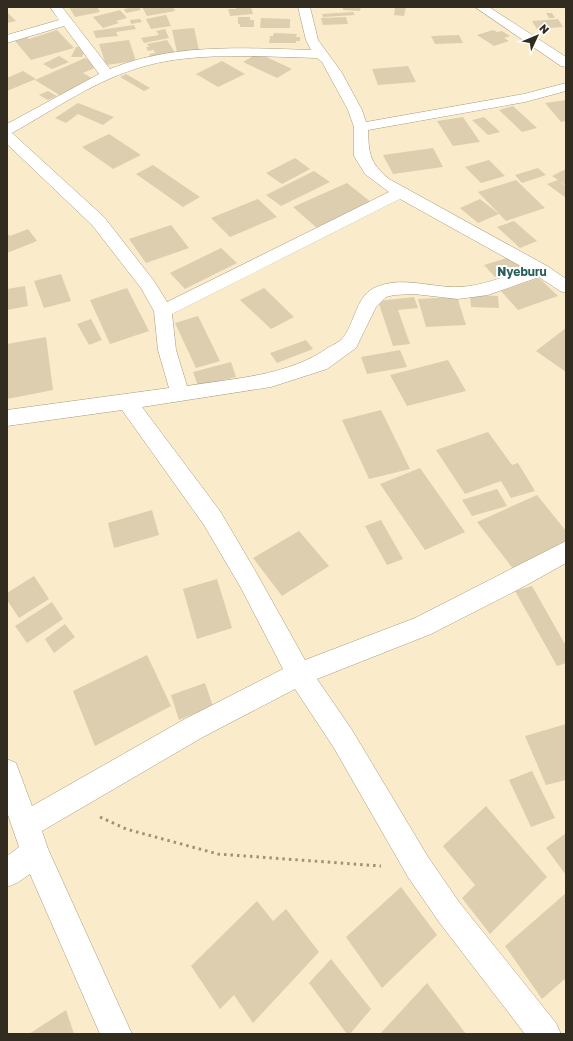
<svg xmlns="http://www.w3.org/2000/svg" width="573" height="1041" font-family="'Golos Text',sans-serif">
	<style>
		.building { fill: #dcceae }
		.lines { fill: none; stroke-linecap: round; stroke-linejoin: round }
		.street-casing { stroke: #a89b7d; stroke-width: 1 }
		.path { stroke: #9d937b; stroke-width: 3; stroke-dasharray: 2.5 4; stroke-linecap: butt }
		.street { fill: #fff; fill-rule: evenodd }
		.labels { text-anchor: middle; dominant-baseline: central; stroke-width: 4; stroke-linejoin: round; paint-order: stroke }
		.far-quarter-label { font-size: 12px; font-weight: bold; fill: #265f5b; stroke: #fff }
	</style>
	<rect width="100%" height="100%" fill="#faeccb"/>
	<!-- building -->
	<g class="building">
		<polygon points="69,7 97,7 100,12 75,17"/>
		<polygon points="134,7 139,7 141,10 126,13 124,9"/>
		<polygon points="142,7 173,7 175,11 147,16"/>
		<polygon points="236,7 251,7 253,14 230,16 228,9 236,9"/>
		<polygon points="343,7 361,7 360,11 343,10"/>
		<polygon points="395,7 406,7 404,16 394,15"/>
		<polygon points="120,10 127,18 116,21 119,23 103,28 93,17"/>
		<polygon points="7,12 16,21 7,23"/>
		<polygon points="353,12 355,15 323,17 322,14"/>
		<polygon points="546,13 552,13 555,18 549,18"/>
		<polygon points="166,15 171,26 151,29 146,19"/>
		<polygon points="238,17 250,17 250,20 254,20 254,27 240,27 240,24 238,24"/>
		<polygon points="346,17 348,24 323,25 321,18"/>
		<polygon points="261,18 290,19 290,28 260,28"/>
		<polygon points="140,19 142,22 131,24 130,20"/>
		<polygon points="558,19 563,27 537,29 532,21"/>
		<polygon points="134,25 136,29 116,32 118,36 96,38 93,31"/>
		<polygon points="194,28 199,50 177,52 172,30"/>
		<polygon points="165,29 169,38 144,43 141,38 159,35 156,31"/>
		<polygon points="57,30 74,48 31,60 15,41 27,37 29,39"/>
		<polygon points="493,30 497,32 502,31 510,36 504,38 509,41 494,46 477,35"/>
		<polygon points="274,33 297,34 296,37 300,37 300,41 296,41 296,43 269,43 270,36 273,36"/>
		<polygon points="459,35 463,43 435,44 431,36"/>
		<polygon points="129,40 136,61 106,65 99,44"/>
		<polygon points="167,40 176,54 152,59 149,54 155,53 154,50 148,51 146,47 149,47 147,44"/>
		<polygon points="76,47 86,47 82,57 71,57"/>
		<polygon points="258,53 292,69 277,78 243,62"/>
		<polygon points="59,56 69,62 52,69 43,64"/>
		<polygon points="85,58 99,66 83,73 95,80 61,96 35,80"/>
		<polygon points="222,61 245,74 218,87 196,74"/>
		<polygon points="408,66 416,82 378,85 372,69"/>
		<polygon points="23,71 36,79 7,91 7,78"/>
		<polygon points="126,74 150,88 144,91 120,77"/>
		<polygon points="48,91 57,96 48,100 39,95"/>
		<polygon points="566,100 566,121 561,122 545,103"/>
		<polygon points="78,103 114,117 103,125 78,114 66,123 55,118"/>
		<polygon points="513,106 537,128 522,132 499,110"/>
		<polygon points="463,117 480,142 453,146 437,121"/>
		<polygon points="484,117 500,132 488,135 472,120"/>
		<polygon points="109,134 141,155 113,169 82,147"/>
		<polygon points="433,148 443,167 393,174 383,155"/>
		<polygon points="295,158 310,169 282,184 266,173"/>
		<polygon points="489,160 505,176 481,183 465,167"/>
		<polygon points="153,165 200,197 183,207 136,174"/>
		<polygon points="538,168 546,175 522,183 515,175"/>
		<polygon points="566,169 566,185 559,181 566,186 566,198 547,184 558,180 552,176"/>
		<polygon points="314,171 330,182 281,206 266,195"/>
		<polygon points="516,180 545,208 506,221 478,192"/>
		<polygon points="347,183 372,203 317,228 293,207"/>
		<polygon points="258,199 277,217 230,237 211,218"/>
		<polygon points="480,199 499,214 478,223 460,208"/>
		<polygon points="514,221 537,241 520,248 497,227"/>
		<polygon points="171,225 189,248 146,263 129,239"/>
		<polygon points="28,229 37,241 7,253 7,233 10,236"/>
		<polygon points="221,248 237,263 185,289 170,273"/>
		<polygon points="513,256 524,268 495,277 484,265"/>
		<polygon points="61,274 71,301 44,308 34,281"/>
		<polygon points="539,278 558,296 518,310 501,291"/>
		<polygon points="25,286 28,306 7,310 7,289"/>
		<polygon points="127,288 149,331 110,344 90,300"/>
		<polygon points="264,288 294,317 271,329 240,300"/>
		<polygon points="470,295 498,296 499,308 471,307"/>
		<polygon points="414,297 418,308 398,310 410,344 393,346 378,301"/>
		<polygon points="457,297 466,325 426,327 418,299"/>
		<polygon points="198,316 220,361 196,368 175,323"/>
		<polygon points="91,319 102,340 89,345 77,324"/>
		<polygon points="566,328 566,372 536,351"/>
		<polygon points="46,337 53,390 7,399 7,344"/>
		<polygon points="306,340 313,349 277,363 270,353"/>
		<polygon points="400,350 407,367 367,374 361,357"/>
		<polygon points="448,360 466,391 407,406 390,375"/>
		<polygon points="231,362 236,377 198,386 193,372"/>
		<polygon points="381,410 410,469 369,479 342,420"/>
		<polygon points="488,432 512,465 518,463 535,491 511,498 501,481 465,494 436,450"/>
		<polygon points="420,468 465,532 425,550 380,484"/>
		<polygon points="497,489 507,506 472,516 462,500"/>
		<polygon points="537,495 566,531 566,544 514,570 477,522"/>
		<polygon points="152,510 159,535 114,548 108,523"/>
		<polygon points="381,520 403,559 387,565 365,526"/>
		<polygon points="299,531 329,566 282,596 253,558"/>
		<polygon points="34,576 49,599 19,618 7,600 7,593"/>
		<polygon points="217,579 232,628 197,639 183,589"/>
		<polygon points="532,586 566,646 566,663 557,666 515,591"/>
		<polygon points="52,602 63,619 27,643 15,626"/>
		<polygon points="65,624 75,637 54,653 45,639"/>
		<polygon points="147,655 171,706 95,746 73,691"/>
		<polygon points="205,683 213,706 179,720 171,695"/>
		<polygon points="566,724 566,780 546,785 525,736"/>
		<polygon points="532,771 555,818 531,827 509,780"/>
		<polygon points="486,806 547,877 490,934 462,898 475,885 443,846"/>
		<polygon points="566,833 566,875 546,848"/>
		<polygon points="401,887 437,935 382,988 346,937"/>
		<polygon points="566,893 566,978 542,999 505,946"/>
		<polygon points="257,901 273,921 286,909 319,952 253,1023 234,995 220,1009 191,966"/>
		<polygon points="331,959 371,1009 350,1034 347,1034 309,983"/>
		<polygon points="427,983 466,1034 380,1034"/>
		<polygon points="66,1010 74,1034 29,1034"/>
	</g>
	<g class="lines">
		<!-- street casing -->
		<g class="street-casing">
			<g id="street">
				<path d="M50 7H62L110 69C174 43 244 48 311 50L306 40 298 7H310L318 40 342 73 362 110 366 122 524 94 566 83V91L525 102 368 130C369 154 369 162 389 179L547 266 566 279V293L560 291 539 277 488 295 458 299 414 294 394 295 386 297 376 307 356 348 327 369 271 387 142 407 220 511 257 574 305 660 415 618 566 541V563L523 587 431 634 317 679 352 730 428 857 459 902 556 1023 561 1034H525L439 922 408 877 334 748 295 689 203 737 42 831 48 849 132 1034H100L30 874 17 883 7 887V856L19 847 7 812V759L16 763 32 806 185 719 283 669 241 588 204 525 122 410 7 426V410L169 388 158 350 154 311 141 288 92 225 7 144V124L99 74 64 26 7 43V35L59 20ZM254 56 317 58 322 62 348 110 354 127V156L365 174 389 192 167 302 154 281 104 217 12 133C55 109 97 79 145 66 180 56 218 56 254 56ZM400 199 526 269C504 277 482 286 459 287 430 288 402 275 374 288 355 298 355 324 342 339 339 342 333 345 329 347 289 376 235 378 187 386L176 350 172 314Z"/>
				<polygon points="475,7 489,7 566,57 566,67 561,66"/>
			</g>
		</g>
		<!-- path -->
		<polyline class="path" points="100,817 126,829 218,854 381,866"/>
		<!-- street -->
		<use href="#street" class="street"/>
	</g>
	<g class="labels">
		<!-- far-quarter labels -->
		<g class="far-quarter-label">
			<text x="522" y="271">Nyeburu</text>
		</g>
	</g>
	<!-- border -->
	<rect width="573" height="1041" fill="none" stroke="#312c1f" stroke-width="16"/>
	<!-- north arrow -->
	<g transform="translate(537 36) rotate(46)" stroke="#ffffff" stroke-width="3" paint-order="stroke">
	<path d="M0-3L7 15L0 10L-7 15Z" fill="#312c1f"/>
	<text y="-6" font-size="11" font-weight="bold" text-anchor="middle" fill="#312c1f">N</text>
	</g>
</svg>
